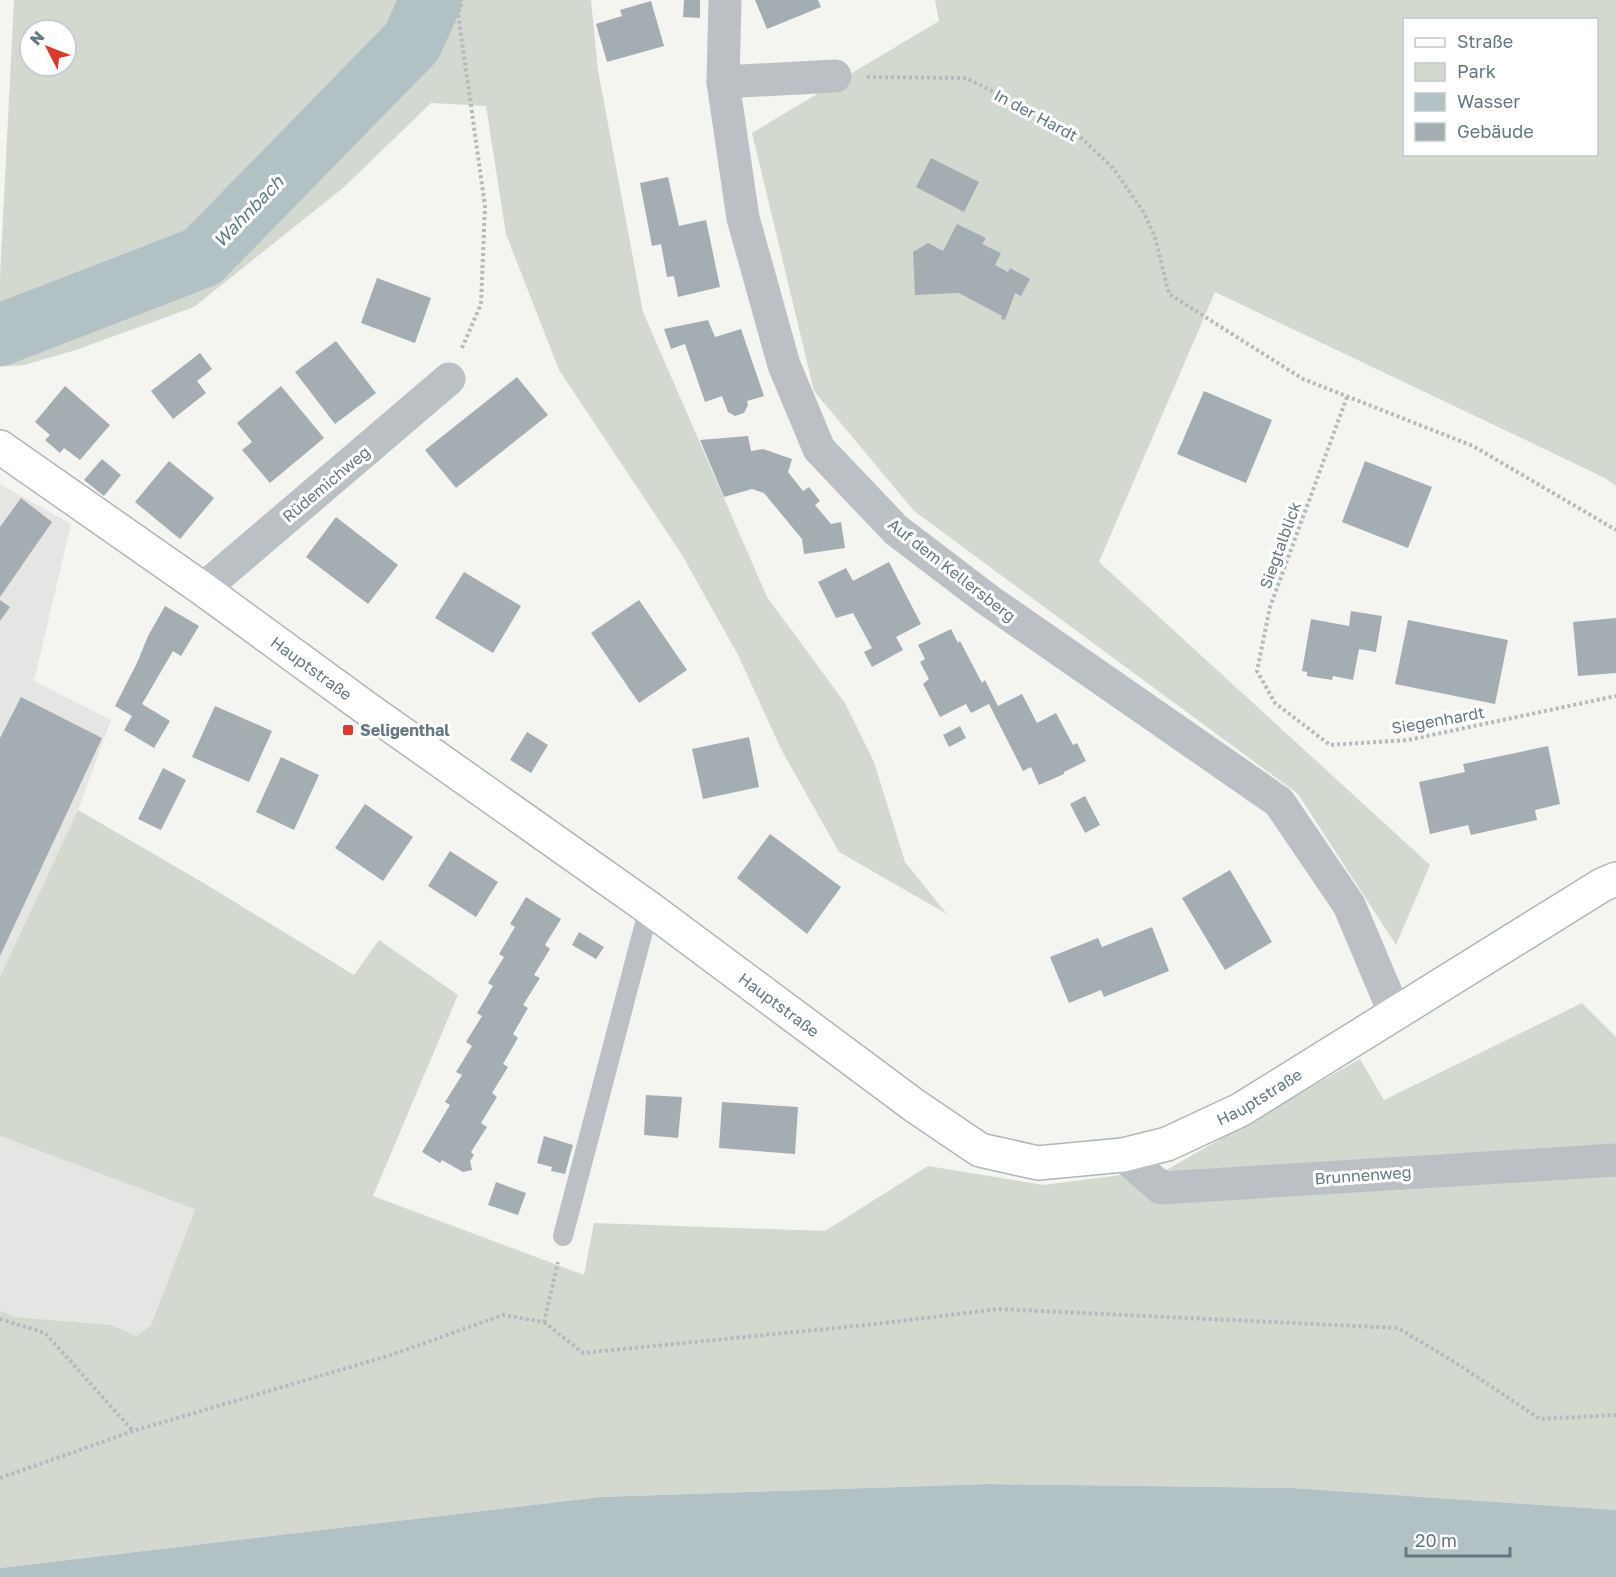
<svg xmlns="http://www.w3.org/2000/svg" width="1616" height="1577" font-family="'Golos Text',sans-serif">
	<style>
		.built { fill: #e5e5e4 }
		.green { fill: #d4d9d0; fill-rule: evenodd }
		.water { fill: #b2c2c4 }
		.lines { fill: none; stroke-linecap: round; stroke-linejoin: round }
		.river { stroke: #b2c2c4; stroke-width: 62 }
		.building { fill: #a4aeb2 }
		.secondary-casing { stroke: #afb6b9; stroke-width: 36 }
		.path { stroke: #b7babc; stroke-width: 4; stroke-dasharray: 3 3; stroke-linecap: butt }
		.lane { stroke: #bac0c3; stroke-width: 20 }
		.street { stroke: #bac0c3; stroke-width: 33 }
		.secondary { stroke: #fff; stroke-width: 33 }
		.poi-dot { fill: #dd3828; stroke: #fff; stroke-width: 2 }
		.labels { text-anchor: middle; dominant-baseline: central; stroke-width: 6; stroke-linejoin: round; paint-order: stroke }
		.street-label { font-size: 16px; fill: #647881; stroke: #fff }
		.poi-label { font-size: 16px; font-weight: bold; fill: #647881; stroke: #fff; text-anchor: start }
		.water-label { font-size: 18px; font-style: italic; fill: #5f7b7e; stroke: #fff }
	</style>
	<rect width="100%" height="100%" fill="#f4f4f0"/>
	<!-- built -->
	<g class="built">
		<polygon points="0,484 71,524 34,681 111,720 78,810 0,977"/>
		<polygon points="0,1136 195,1208 151,1325 135,1336 112,1325 16,1317 0,1311"/>
	</g>
	<!-- green -->
	<g class="green">
		<path d="M14 0H591L598 70 643 312 767 597 845 703 874 762 905 862 947 914 839 852 781 749 738 655 682 555 559 370 506 234 486 106 431 103 343 188 194 307 76 350 24 365 0 367V277ZM30 30H66V66H30Z"/>
		<path d="M935 0H1616V486L1605 478 1215 292 1099 562 1430 865 1396 945 1298 794 914 511 814 391 752 133 939 21ZM1404 20H1596V154H1404Z"/>
		<polygon points="78,810 202,882 354,975 379,940 458,995 373,1196 584,1275 594,1223 825,1231 928,1166 1043,1185 1168,1169 1360,1059 1384,1100 1582,1003 1616,1037 1616,1510 1292,1488 988,1484 600,1497 0,1568 0,1311 16,1317 112,1325 136,1336 151,1325 195,1209 0,1136 0,977"/>
	</g>
	<!-- water -->
	<polygon class="water" points="988,1484 1292,1488 1616,1510 1616,1577 0,1577 0,1568 600,1497"/>
	<g class="lines">
		<!-- river -->
		<polyline class="river" points="0,335 202,257 412,42 431,0"/>
	</g>
	<!-- building -->
	<g class="building">
		<polygon points="684,0 700,0 700,18 683,17"/>
		<polygon points="755,0 818,0 821,7 767,29"/>
		<polygon points="651,1 664,46 607,62 596,24 622,16 620,10"/>
		<polygon points="931,158 979,182 964,212 916,187"/>
		<polygon points="668,177 679,226 706,220 720,287 678,297 674,276 667,277 661,244 652,246 640,183"/>
		<polygon points="957,224 986,238 982,244 1001,253 995,265 1008,272 1010,268 1030,279 1021,296 1015,293 1005,320 1001,319 1002,316 959,293 915,295 913,252 928,243 943,251"/>
		<polygon points="377,278 431,298 415,343 361,323"/>
		<polygon points="708,320 715,337 741,329 764,396 747,401 748,405 744,413 735,416 728,412 722,396 705,402 685,344 671,349 664,329"/>
		<polygon points="336,341 376,393 335,424 295,372"/>
		<polygon points="200,353 212,369 197,381 206,393 173,419 151,391"/>
		<polygon points="517,377 548,415 456,488 425,450"/>
		<polygon points="65,386 110,425 80,460 64,448 60,453 45,440 50,435 35,422"/>
		<polygon points="281,386 324,438 270,483 242,450 252,442 237,423"/>
		<polygon points="1204,391 1272,420 1246,483 1177,454"/>
		<polygon points="748,436 751,451 763,449 792,459 788,472 803,491 809,487 820,501 815,505 831,524 841,522 845,548 804,554 802,539 764,493 752,489 724,497 700,440"/>
		<polygon points="102,459 121,475 104,496 84,480"/>
		<polygon points="169,461 214,498 180,539 135,502"/>
		<polygon points="1365,461 1432,487 1408,548 1342,522"/>
		<polygon points="21,498 52,522 0,597 0,527"/>
		<polygon points="336,517 398,565 368,604 306,557"/>
		<polygon points="889,562 921,624 896,637 903,650 872,667 864,652 872,648 853,613 836,618 818,582 846,568 853,581"/>
		<polygon points="464,572 521,606 493,653 435,618"/>
		<polygon points="0,600 10,607 0,621"/>
		<polygon points="639,600 687,670 639,703 591,633"/>
		<polygon points="165,606 199,626 181,656 173,651 142,704 170,721 154,748 124,730 132,716 115,706 137,663 148,636"/>
		<polygon points="1351,611 1382,616 1376,652 1359,649 1353,680 1333,676 1332,680 1307,676 1307,672 1302,671 1311,619 1349,626"/>
		<polygon points="1616,618 1616,673 1578,676 1573,622"/>
		<polygon points="1408,620 1508,640 1495,704 1395,684"/>
		<polygon points="951,629 958,643 960,641 982,683 985,680 998,706 1022,694 1037,723 1056,713 1073,745 1077,743 1086,761 1064,772 1064,774 1039,785 1031,767 1023,771 989,704 971,713 966,704 940,717 923,684 929,679 920,662 925,659 918,645"/>
		<polygon points="21,697 102,738 0,956 0,738"/>
		<polygon points="215,706 272,731 249,782 192,757"/>
		<polygon points="960,726 966,738 949,747 943,735"/>
		<polygon points="527,732 548,745 531,773 510,760"/>
		<polygon points="749,737 759,787 703,799 692,749"/>
		<polygon points="1548,746 1560,804 1535,810 1537,820 1471,835 1468,825 1430,834 1419,782 1465,772 1463,764"/>
		<polygon points="281,757 319,775 294,830 256,812"/>
		<polygon points="163,768 186,780 161,830 138,819"/>
		<polygon points="1085,796 1100,825 1085,833 1070,804"/>
		<polygon points="365,804 413,837 383,881 335,848"/>
		<polygon points="770,834 841,887 807,934 737,878"/>
		<polygon points="450,851 498,882 476,917 428,886"/>
		<polygon points="1230,870 1272,942 1225,970 1182,898"/>
		<polygon points="526,897 561,919 545,945 550,949 534,975 540,978 523,1005 528,1008 513,1034 518,1038 503,1064 508,1067 492,1093 497,1097 481,1123 487,1127 471,1152 474,1155 470,1161 472,1170 463,1172 442,1160 440,1163 422,1152 450,1105 445,1102 462,1075 456,1072 472,1046 466,1042 482,1016 477,1013 493,986 488,983 504,957 499,954 515,927 510,924"/>
		<polygon points="1152,927 1169,971 1104,997 1101,990 1069,1003 1050,957 1098,938 1102,947"/>
		<polygon points="579,932 604,947 596,959 572,945"/>
		<polygon points="646,1095 682,1097 678,1138 644,1135"/>
		<polygon points="722,1102 798,1107 795,1154 719,1148"/>
		<polygon points="544,1136 573,1145 565,1174 551,1171 552,1167 537,1163"/>
		<polygon points="496,1182 526,1193 518,1215 488,1205"/>
	</g>
	<g class="lines">
		<!-- secondary casing -->
		<g class="secondary-casing">
			<g id="secondary">
				<path id="s1" d="M0 447 203 589 366 708 649 908 915 1106 980 1150 1038 1163 1123 1155 1167 1144 1240 1110 1602 885 1616 879"/>
			</g>
		</g>
		<!-- path -->
		<g class="path">
			<polyline points="867,77 966,78 1076,133 1113,168 1143,211 1155,237 1169,294 1303,379 1473,446 1616,530"/>
			<polyline points="462,348 481,304 485,206 458,13 463,0"/>
			<polyline points="1347,397 1270,607 1257,671 1275,703 1330,745 1408,740 1616,696"/>
			<polyline points="0,1319 45,1333 133,1431"/>
			<polyline points="544,1322 583,1353 876,1324 999,1309 1398,1328 1456,1363 1540,1419 1616,1415"/>
			<polyline points="0,1478 133,1431 391,1355 503,1315 544,1322 558,1262"/>
		</g>
		<!-- lane -->
		<polyline class="lane" points="563,1236 649,908"/>
		<!-- street -->
		<g class="street">
			<polyline points="725,0 723,82 743,218 784,365 819,449 896,530 988,600 1279,802 1349,905 1395,1014"/>
			<polyline points="723,82 835,76"/>
			<polyline points="203,589 449,379"/>
			<polyline points="1123,1155 1161,1188 1616,1160"/>
		</g>
		<!-- secondary -->
		<use href="#secondary" class="secondary"/>
	</g>
	<!-- markers -->
	<rect class="poi-dot" x="342" y="724" width="12" height="12" rx="3"/>
	<g class="labels">
		<!-- street labels -->
		<g class="street-label">
			<text transform="translate(1036 115) rotate(28)">In der Hardt</text>
			<text transform="translate(326 484) rotate(-40)">Rüdemichweg</text>
			<text transform="translate(1280 545) rotate(-70)">Siegtalblick</text>
			<text transform="translate(952 570) rotate(38)">Auf dem Kellersberg</text>
			<text stroke="none"><textPath href="#s1" startOffset="382">Hauptstraße</textPath></text>
			<text transform="translate(1438 720) rotate(-10)">Siegenhardt</text>
			<text stroke="none"><textPath href="#s1" startOffset="958">Hauptstraße</textPath></text>
			<text stroke="none"><textPath href="#s1" startOffset="1500">Hauptstraße</textPath></text>
			<text transform="translate(1363 1175) rotate(-4)">Brunnenweg</text>
		</g>
		<!-- poi labels -->
		<g class="poi-label">
			<text x="360" y="730">Seligenthal</text>
		</g>
		<!-- water labels -->
		<g class="water-label">
			<text transform="translate(248 211) rotate(-46)">Wahnbach</text>
		</g>
	</g>
	<!-- legend -->
	<rect x="1403" y="18" width="195" height="138" fill="#ffffff" stroke="#c1c9cd" stroke-width="1.5"/>
	<rect x="1415" y="38" width="30" height="9" fill="#ffffff" stroke="#c1c9cd" stroke-width="1.5"/>
	<text x="1457" y="48" font-size="18" fill="#647881">Straße</text>
	<rect x="1415" y="63" width="30" height="18" fill="#d4d9d0" stroke="#c1c9cd" stroke-width="1.5"/>
	<text x="1457" y="78" font-size="18" fill="#647881">Park</text>
	<rect x="1415" y="93" width="30" height="18" fill="#b2c2c4" stroke="#c1c9cd" stroke-width="1.5"/>
	<text x="1457" y="108" font-size="18" fill="#647881">Wasser</text>
	<rect x="1415" y="123" width="30" height="18" fill="#a4aeb2" stroke="#c1c9cd" stroke-width="1.5"/>
	<text x="1457" y="138" font-size="18" fill="#647881">Gebäude</text>
	<!-- north arrow -->
	<g transform="translate(48 48) rotate(312)"><circle r="28" fill="#ffffff" stroke="#c1c9cd" stroke-width="1.5"/>
	<path d="M0-4.5L10 22L0 15L-10 22Z" fill="#dd3828"/>
	<text y="-9" font-size="16" font-weight="bold" text-anchor="middle" fill="#647881">N</text>
	</g>
	<!-- scale -->
	<path d="M1406 1547v9h104v-9" fill="none" stroke="#647881" stroke-width="3"/>
	<text x="1415" y="1547" font-size="18" fill="#647881" stroke="#ffffff" stroke-width="4.5" paint-order="stroke">20 m</text>
</svg>
